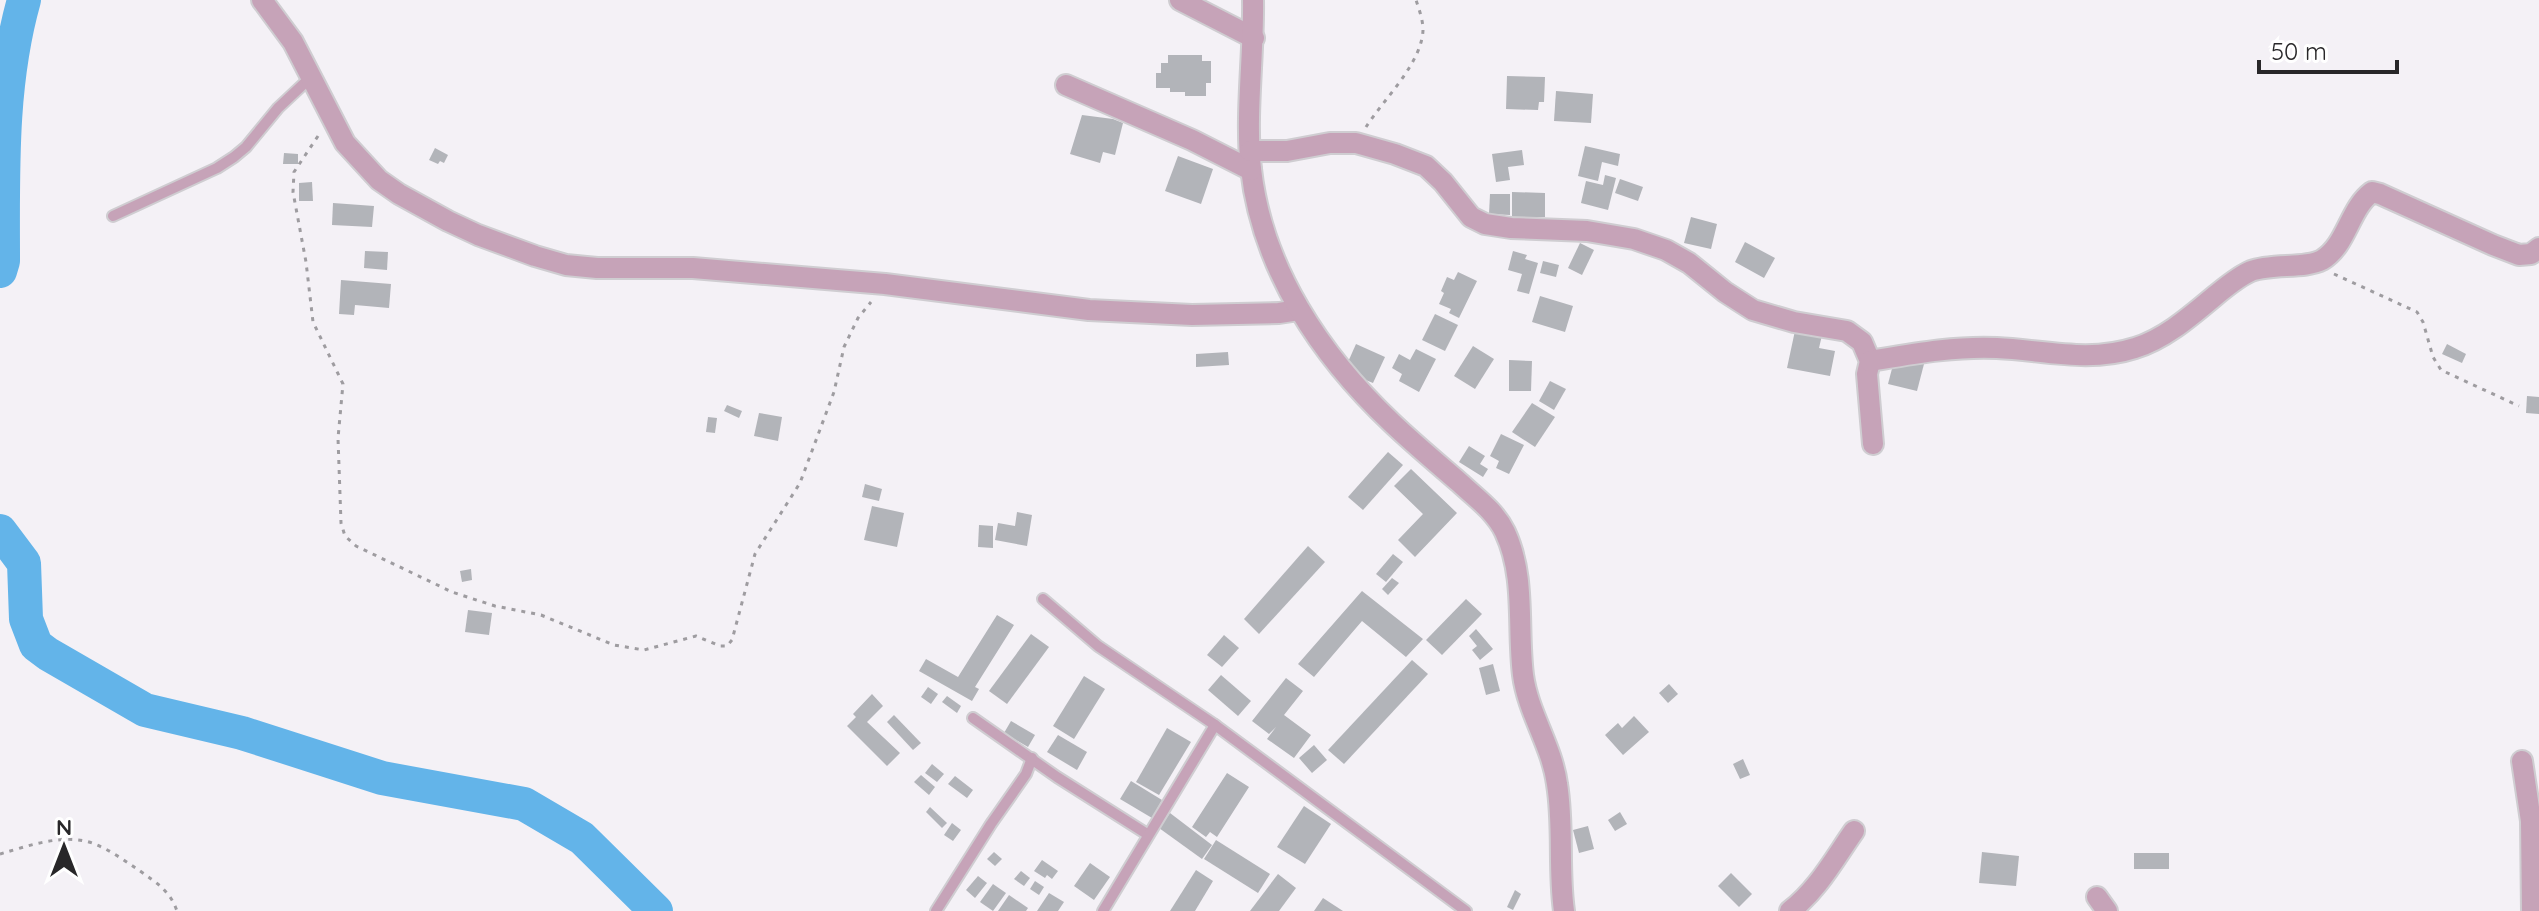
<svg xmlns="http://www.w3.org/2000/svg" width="2539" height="911" font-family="Quicksand,sans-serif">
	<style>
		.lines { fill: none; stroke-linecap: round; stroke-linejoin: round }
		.river { stroke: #63b4e9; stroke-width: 34 }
		.building { fill: #b2b4b9 }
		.service-casing { stroke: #cfcdd1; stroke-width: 14 }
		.minor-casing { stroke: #cfcdd1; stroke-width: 24 }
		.path { stroke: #9e9ca0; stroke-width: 3; stroke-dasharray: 4 6; stroke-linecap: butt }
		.service { stroke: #c6a3b8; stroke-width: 10 }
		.minor { stroke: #c6a3b8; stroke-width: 20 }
	</style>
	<rect width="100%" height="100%" fill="#f4f1f6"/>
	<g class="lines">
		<!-- river -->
		<g class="river">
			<path d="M0 271 3 261C3 173 0 85 24 0"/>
			<polyline points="0,531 24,563 26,619 36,645 48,654 145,710 242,733 382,778 524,804 582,838 656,911"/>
		</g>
	</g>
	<!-- building -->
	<g class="building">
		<polygon points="1168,55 1202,55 1202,61 1211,61 1211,83 1206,83 1206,96 1185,96 1185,92 1170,92 1170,88 1156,88 1156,73 1161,73 1161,63 1168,63"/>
		<polygon points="1507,76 1545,77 1544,102 1539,102 1538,110 1506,109"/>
		<polygon points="1556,91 1593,94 1591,123 1554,121"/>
		<polygon points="1082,115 1113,119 1123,123 1115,155 1103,152 1100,163 1070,154"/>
		<polygon points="1585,146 1620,154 1618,166 1602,162 1598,181 1578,176"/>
		<polygon points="435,148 448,155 444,163 440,161 438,164 429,160"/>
		<polygon points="1522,150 1524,165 1508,167 1510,180 1496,182 1492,154"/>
		<polygon points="284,153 298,154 298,164 283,164"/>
		<polygon points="1178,156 1213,169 1201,204 1165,191"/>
		<polygon points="1605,175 1616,178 1608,210 1581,203 1586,181 1603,185"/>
		<polygon points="1620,179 1643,187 1638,201 1615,193"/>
		<polygon points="312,182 313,201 299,201 299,183"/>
		<polygon points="1512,192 1545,193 1545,217 1512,217"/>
		<polygon points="1490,194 1510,194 1510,215 1489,214"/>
		<polygon points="333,203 374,206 372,227 332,225"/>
		<polygon points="1691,217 1717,224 1711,249 1684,243"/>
		<polygon points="1745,242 1775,258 1764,278 1735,262"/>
		<polygon points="1580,243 1594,250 1582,275 1568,268"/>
		<polygon points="365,251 388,252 387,270 364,268"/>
		<polygon points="1513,251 1527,255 1525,259 1538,263 1529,294 1517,291 1522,274 1508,270"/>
		<polygon points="1543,261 1559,265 1556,277 1540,273"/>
		<polygon points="1458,272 1477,281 1459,318 1449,313 1451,309 1439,304 1444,293 1441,291 1447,277 1454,280"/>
		<polygon points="341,280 391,284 389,308 355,305 354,315 339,314"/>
		<polygon points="1540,296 1573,306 1565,332 1532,322"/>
		<polygon points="1435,314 1458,325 1445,351 1422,340"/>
		<polygon points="1796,326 1823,331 1819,348 1835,351 1830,376 1787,368"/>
		<polygon points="1356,344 1385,357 1373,383 1344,371"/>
		<polygon points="2447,344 2466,354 2462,363 2442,354"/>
		<polygon points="1473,346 1494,359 1475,389 1454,376"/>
		<polygon points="1416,349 1436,359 1419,392 1399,381 1402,374 1392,368 1399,354 1410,360"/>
		<polygon points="1228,352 1229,365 1196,367 1196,354"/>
		<polygon points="1895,357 1924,364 1917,391 1888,384"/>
		<polygon points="1509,360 1532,361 1531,391 1509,391"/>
		<polygon points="1550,381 1566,389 1554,410 1539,401"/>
		<polygon points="2527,396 2539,397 2539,414 2526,413"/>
		<polygon points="1532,403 1555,417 1535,447 1512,432"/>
		<polygon points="727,405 742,411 739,418 724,411"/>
		<polygon points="759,413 782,417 778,441 754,436"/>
		<polygon points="708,417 717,418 715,433 706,432"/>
		<polygon points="1501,434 1524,445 1509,474 1496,468 1499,461 1490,456"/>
		<polygon points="1469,446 1485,456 1480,464 1488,469 1483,477 1459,462"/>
		<polygon points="1388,452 1403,465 1363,510 1348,497"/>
		<polygon points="1411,469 1457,513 1415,557 1398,540 1423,514 1394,486"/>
		<polygon points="865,484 882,489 879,501 862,497"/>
		<polygon points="872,506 904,513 897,547 864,540"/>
		<polygon points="1017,512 1032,515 1027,546 995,540 998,523 1015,526"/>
		<polygon points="979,525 993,526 993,548 978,547"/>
		<polygon points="1308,546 1325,562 1259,634 1244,619"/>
		<polygon points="1393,554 1403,562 1386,582 1376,574"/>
		<polygon points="471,569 472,580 462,582 460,571"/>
		<polygon points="1392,578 1399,583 1388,595 1382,589"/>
		<polygon points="1362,591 1423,639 1406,657 1362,621 1314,677 1298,664"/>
		<polygon points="1466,599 1482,614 1442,655 1426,640"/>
		<polygon points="468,610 492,613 489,635 465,632"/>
		<polygon points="997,615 1014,625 975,687 979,689 972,701 919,671 926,659 958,677"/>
		<polygon points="1476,629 1493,649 1480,660 1472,650 1477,646 1469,636"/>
		<polygon points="1031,634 1049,647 1007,704 989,691"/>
		<polygon points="1224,635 1239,648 1222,667 1207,655"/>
		<polygon points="1412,660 1428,674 1344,764 1328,750"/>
		<polygon points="1493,664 1500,691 1486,695 1479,668"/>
		<polygon points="1221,675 1251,701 1238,716 1208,690"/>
		<polygon points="1084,676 1105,689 1074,739 1053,726"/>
		<polygon points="1286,678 1303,691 1284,715 1311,735 1294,758 1267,739 1276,727 1269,734 1252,721"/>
		<polygon points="1669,684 1678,694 1668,703 1659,693"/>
		<polygon points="928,687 938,694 931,704 921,697"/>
		<polygon points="872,694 883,706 867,722 900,753 887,766 847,726 856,717 853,714"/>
		<polygon points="947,696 961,706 957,713 942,702"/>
		<polygon points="894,715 921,743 913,750 887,722"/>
		<polygon points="1634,716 1649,732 1623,755 1605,735 1618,723 1622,728"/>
		<polygon points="1011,721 1035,735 1028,747 1004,733"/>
		<polygon points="1167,728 1191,742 1159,795 1136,782"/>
		<polygon points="1058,735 1087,752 1077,770 1047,752"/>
		<polygon points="1314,745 1327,760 1312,773 1299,758"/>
		<polygon points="1743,759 1750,775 1740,779 1733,764"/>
		<polygon points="932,764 944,774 937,782 925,773"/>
		<polygon points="1227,773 1249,787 1217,837 1210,832 1206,837 1192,827"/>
		<polygon points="921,775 935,787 929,795 914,782"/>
		<polygon points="955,776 973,790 967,798 948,784"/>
		<polygon points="1131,781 1162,800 1152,818 1120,799"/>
		<polygon points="1304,806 1331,824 1305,864 1277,847"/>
		<polygon points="930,807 947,823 942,828 926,812"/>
		<polygon points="1620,812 1627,824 1615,831 1608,820"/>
		<polygon points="1170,813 1212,845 1202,859 1159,828"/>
		<polygon points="952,823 961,830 953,841 944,835"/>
		<polygon points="1588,826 1594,849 1579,853 1573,830"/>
		<polygon points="1216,840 1270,874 1258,893 1204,859"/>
		<polygon points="994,852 1002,859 995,866 987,859"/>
		<polygon points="1982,852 2019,856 2016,886 1979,883"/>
		<rect x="2134" y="853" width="35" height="16"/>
		<polygon points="1042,860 1058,871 1052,879 1047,875 1045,878 1034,871"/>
		<polygon points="1090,863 1110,877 1094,900 1074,886"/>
		<polygon points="1196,870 1213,881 1195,911 1170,911"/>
		<polygon points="1021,871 1030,878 1024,886 1014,879"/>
		<polygon points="1731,873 1752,894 1739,907 1718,886"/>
		<polygon points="1278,874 1296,888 1279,911 1250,911"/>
		<polygon points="978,876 987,883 975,898 966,890"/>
		<polygon points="1035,881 1044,887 1039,895 1030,889"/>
		<polygon points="993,884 1006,893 993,911 980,902"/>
		<polygon points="1515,890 1521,894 1513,910 1507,907"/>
		<polygon points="1049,893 1064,902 1058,911 1037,911"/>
		<polygon points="1009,895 1028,908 1026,911 998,911"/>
		<polygon points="1323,898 1343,911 1314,911"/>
	</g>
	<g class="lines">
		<!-- service casing -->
		<g class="service-casing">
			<g id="service">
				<polyline points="113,216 217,168 234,157 246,147 278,108 311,77"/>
				<polyline points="1043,599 1098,646 1215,725 1466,911"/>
				<polyline points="973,718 1057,777 1147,834"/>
				<polyline points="936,911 991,824 1026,774 1032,758"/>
				<polyline points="1103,911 1215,725"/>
			</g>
		</g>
		<!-- minor casing -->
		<g class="minor-casing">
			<g id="minor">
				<polyline points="262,0 293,42 345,143 379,180 399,194 448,221 478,235 535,256 566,265 597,268 693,268 885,284 1089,310 1192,315 1279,313 1299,310"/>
				<polyline points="1180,0 1254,38"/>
				<path d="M1253 0C1254 56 1245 115 1251 169 1262 269 1321 356 1392 423 1414 444 1437 463 1460 483 1476 498 1495 511 1505 532 1526 577 1517 627 1523 675 1528 713 1552 746 1557 784 1564 826 1558 869 1564 911"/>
				<polyline points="1066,85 1192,140 1251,170"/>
				<polyline points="1250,151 1287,151 1330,143 1356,143 1395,154 1426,166 1443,182 1471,217 1485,224 1511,228 1587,231 1634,239 1666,250 1689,263 1725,292 1753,310 1794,322 1847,331 1862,342 1870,361 1867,374 1873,444"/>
				<path d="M1870 361C1912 354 1954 346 1997 348 2043 350 2089 363 2135 348 2165 339 2192 315 2216 295 2226 287 2239 276 2251 271 2272 263 2305 269 2322 260 2347 245 2349 209 2372 192L2380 194 2493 245 2519 255 2531 254 2539 248"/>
				<polyline points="2522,761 2531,821 2532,911"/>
				<polyline points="2097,897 2107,911"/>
				<path d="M1790 911C1817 891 1835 858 1854 831"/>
			</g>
		</g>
		<!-- path -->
		<g class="path">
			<path d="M1366 127C1383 100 1422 63 1423 30 1423 20 1419 9 1416 0"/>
			<polyline points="318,136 294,172 293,192 306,262 313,322 343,384 338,438 341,523 345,536 356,546 452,592 495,606 541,615 614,645 644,650 696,636 720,646 727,646 732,640 755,554 800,483 834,392 844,347 858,318 871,302"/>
			<polyline points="2334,274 2417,312 2423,322 2433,357 2441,370 2519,406"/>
			<path d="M0 854C28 846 63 833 92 843 109 849 125 861 140 871 157 883 170 891 177 911"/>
		</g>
		<!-- service -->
		<use href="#service" class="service"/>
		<!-- minor -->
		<use href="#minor" class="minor"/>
	</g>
	<!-- north arrow -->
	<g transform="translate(64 847)" stroke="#ffffff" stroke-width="6" paint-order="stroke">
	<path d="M0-6L14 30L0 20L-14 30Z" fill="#282729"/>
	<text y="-12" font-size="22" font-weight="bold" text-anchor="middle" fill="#282729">N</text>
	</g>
	<!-- scale -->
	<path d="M2259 60v12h138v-12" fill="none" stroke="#282729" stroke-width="4"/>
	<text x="2271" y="60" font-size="24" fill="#282729" stroke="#ffffff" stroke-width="6" paint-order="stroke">50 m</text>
</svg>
